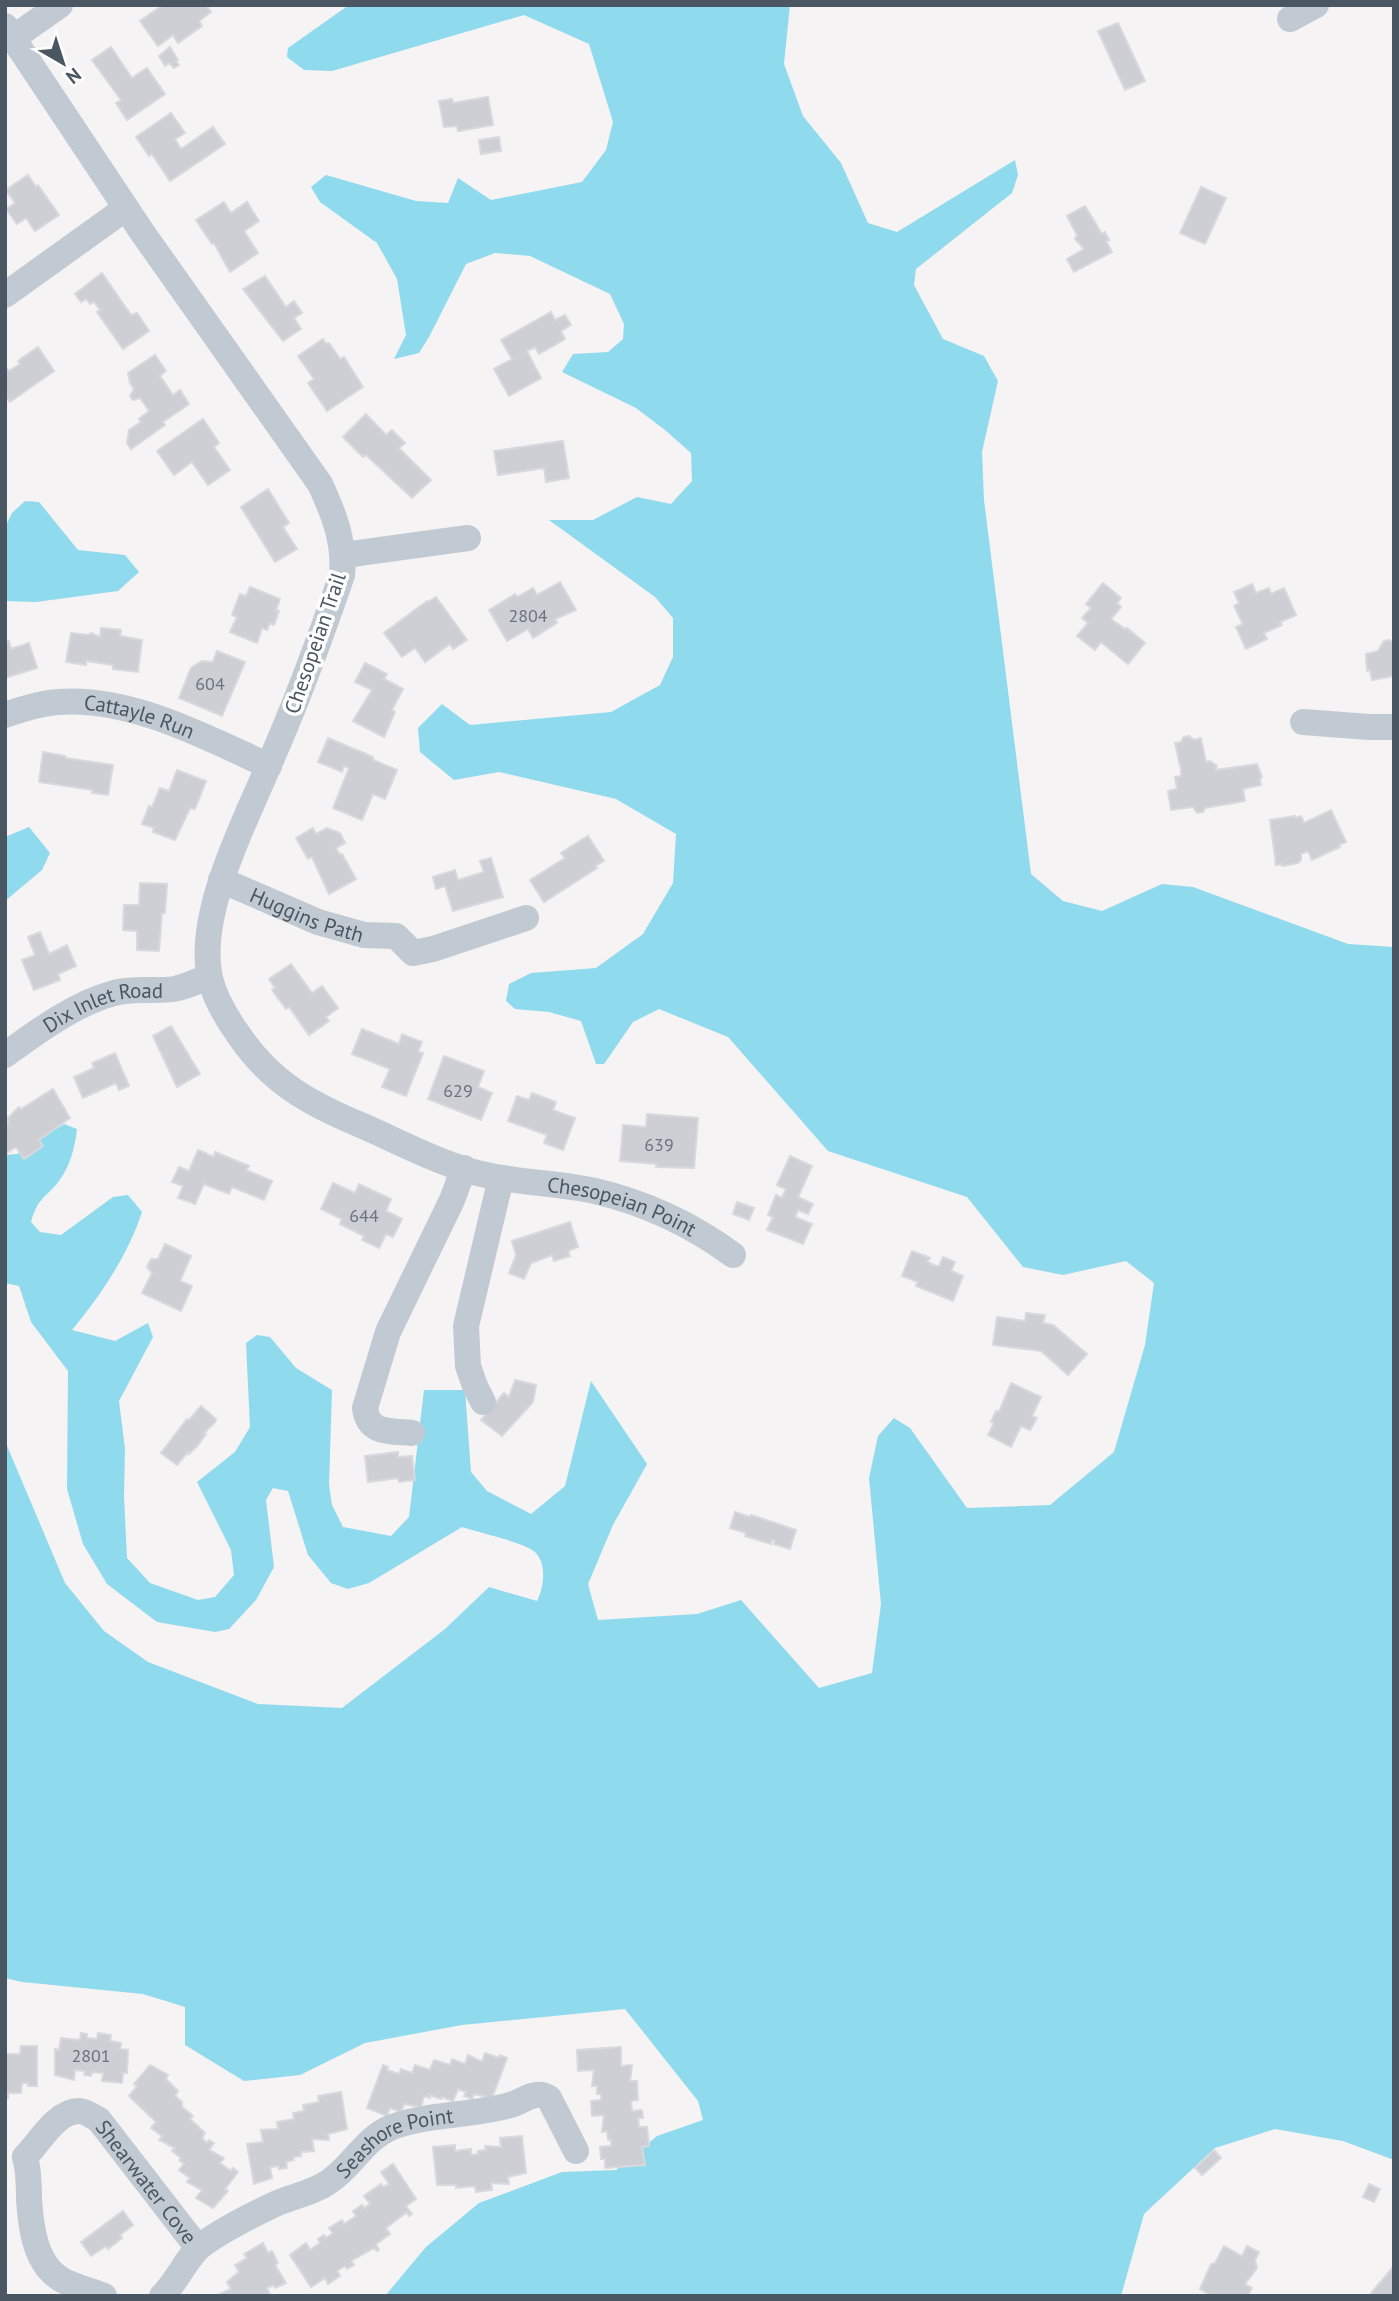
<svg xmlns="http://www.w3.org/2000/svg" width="1399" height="2301" font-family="'PT Sans',sans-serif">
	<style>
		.water { fill: #90daee }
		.building { fill: #cdcfd5; stroke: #d7d9de; stroke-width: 2 }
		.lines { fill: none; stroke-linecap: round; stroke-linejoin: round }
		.minor { stroke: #c1cad2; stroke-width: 26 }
		.labels { text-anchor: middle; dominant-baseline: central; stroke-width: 7; stroke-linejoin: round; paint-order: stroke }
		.number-label { font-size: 18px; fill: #6b747e }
		.street-label { font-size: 21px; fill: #4a5661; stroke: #fff }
	</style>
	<rect width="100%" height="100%" fill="#f5f3f3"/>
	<!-- water -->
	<g class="water">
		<path d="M349 5H790L784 64 803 116 841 163 868 223 897 232 1015 160 1018 175 1012 193 916 269 914 285 943 339 984 356 998 381 982 452 984 500 1031 874 1063 901 1102 911 1162 884 1193 887 1348 944 1394 947V2160L1343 2141 1275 2129 1215 2148 1144 2214 1121 2296H385L426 2247 479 2203 562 2172 616 2170 657 2136 703 2120 698 2101 625 2009 462 2025 365 2043 300 2075 244 2081 185 2045V2007L143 1994 22 1982 5 1978V1441L65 1583 104 1631 148 1662 258 1704 342 1708 445 1629 489 1587 537 1601C544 1587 548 1560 532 1550 521 1542 477 1532 462 1527L369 1583 348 1589 331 1583 308 1555 288 1491 273 1488 266 1500 274 1567 256 1600 229 1629 215 1632 157 1622 107 1584 83 1544 67 1489 68 1371 31 1322 19 1286 5 1283V1155L17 1154 64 1124 77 1129C75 1148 70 1166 59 1181 45 1199 38 1197 31 1222L40 1232 61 1235 113 1197 128 1195 142 1212C128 1255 101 1295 72 1330L115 1341 148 1323 153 1337 119 1401 125 1449 124 1496 127 1558 150 1583 198 1600 215 1597 234 1575 231 1550 197 1482 235 1452 250 1427 246 1343 257 1335 270 1337 296 1368 332 1390 329 1485 332 1505 343 1527 391 1536 409 1517 424 1390H465L471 1472 487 1491 531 1514 565 1486 591 1381 647 1464 613 1525 588 1584 598 1620 697 1614 741 1600 819 1688 872 1673 881 1604 869 1478 878 1436 894 1418 910 1428 967 1508 1050 1505 1114 1452 1145 1345 1154 1283 1126 1261 1063 1275 1023 1267 967 1197 828 1151 728 1037 659 1009 633 1022 604 1064H596L581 1021 549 1012 515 1009 506 1001 509 984 531 973 596 968 643 934 673 883 676 834 616 799 499 772 454 780 420 752 418 728 442 704 470 725 611 712 660 685 673 657V618L655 597 549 520H593L637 497 671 504 692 481 691 453 665 430 636 408 562 372 573 354 608 352 623 339 624 324 610 294 530 256 495 253 466 264 429 337 419 353 394 359 406 335 397 279 377 243 320 202 311 187 326 175 416 201 448 203 458 178 491 200 582 182 606 150 613 122 589 44 524 15 332 71 304 70 287 57 288 48Z"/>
		<polygon points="25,501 39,502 78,550 125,555 139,572 118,591 36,602 5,601 5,527 12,513"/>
		<polygon points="29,827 50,853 42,870 5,901 5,837"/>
	</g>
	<!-- building -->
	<g class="building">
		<polygon points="163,5 206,5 211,12 199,21 202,26 178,43 173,35 158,46 140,21"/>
		<polygon points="1118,23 1145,81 1125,90 1098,31"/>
		<polygon points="111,47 132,78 147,68 165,94 127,120 116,103 121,100 92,60"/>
		<polygon points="170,47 178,60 176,61 179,65 174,68 169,63 165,66 159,56"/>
		<polygon points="488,97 493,125 458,131 457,126 444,127 439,101 452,99 453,103"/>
		<polygon points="171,113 185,133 175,139 181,149 213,127 225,144 170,181 152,154 149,156 136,137"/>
		<polygon points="499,137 501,151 481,154 479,140"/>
		<polygon points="28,175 36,187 38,185 59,215 35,231 26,218 17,224 6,209 15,203 6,190"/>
		<polygon points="1201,187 1226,198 1205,244 1180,233"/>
		<polygon points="224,202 231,213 247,202 259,221 244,231 258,253 230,272 214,243 212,244 196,220"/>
		<polygon points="1085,206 1102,234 1105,232 1109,240 1106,241 1112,252 1074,272 1067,259 1084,249 1075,239 1077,235 1067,216"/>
		<polygon points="102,273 131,315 137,313 149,331 123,349 97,312 100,310 95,303 93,302 90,304 86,299 81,302 75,294"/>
		<polygon points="265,276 286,307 294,301 302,313 294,318 301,329 283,341 243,289"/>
		<polygon points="551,312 555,320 565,315 571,325 561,331 565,339 539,354 535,347 527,351 541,378 509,396 494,369 512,359 501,340"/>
		<polygon points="323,339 326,344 329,343 340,359 344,357 363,387 327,411 308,383 314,379 298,356"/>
		<polygon points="38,347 54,371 10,402 5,396 5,367 9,371 20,364 18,361"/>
		<polygon points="155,355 166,371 160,376 173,395 180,390 189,404 163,422 165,425 131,449 127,443 129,430 141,422 139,419 149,411 140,398 133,400 130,396 134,389 130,383 128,373"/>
		<polygon points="366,414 386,435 392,430 405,443 399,448 431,480 412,498 366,455 363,457 343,437"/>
		<polygon points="203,419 219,443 214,447 230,470 208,485 192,462 174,475 157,451"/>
		<polygon points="563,441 569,478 546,482 544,468 498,475 494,451"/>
		<polygon points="268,489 289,523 283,527 297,549 275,562 241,507"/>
		<polygon points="560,582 576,610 555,619 557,623 533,638 528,629 507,641 489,610 515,594 517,597 533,588 537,595"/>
		<polygon points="1103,583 1121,598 1117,603 1121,607 1111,619 1125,629 1127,628 1145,643 1128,664 1101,642 1095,650 1077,636 1088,623 1082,618 1091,608 1086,604"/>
		<polygon points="1252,584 1256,593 1269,588 1271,594 1284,588 1296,615 1280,622 1282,625 1264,633 1267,639 1246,649 1236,627 1243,624 1234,606 1239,603 1234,592"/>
		<polygon points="250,587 280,599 276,610 279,611 274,625 270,623 267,630 262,628 257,643 230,632 237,617 232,615 240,594 246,596"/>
		<polygon points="436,597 467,640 453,649 450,644 425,662 415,648 402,657 384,633 427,601 428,602"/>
		<polygon points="101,628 121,630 120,636 142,640 138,672 113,669 113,665 86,661 86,665 66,662 71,633 89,635 91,633 100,637"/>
		<polygon points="1389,640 1394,643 1394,676 1372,680 1370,670 1367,671 1366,654 1378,651 1384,641"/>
		<polygon points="9,641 11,649 29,643 37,668 5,678 5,642"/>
		<polygon points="217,651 245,662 222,716 179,698 191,668 202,661 213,662"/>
		<polygon points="365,663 387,674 384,679 403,689 392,710 395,712 384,737 353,721 372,690 355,682"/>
		<polygon points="1189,736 1194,740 1201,738 1206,762 1210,761 1217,766 1216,770 1257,764 1262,777 1260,779 1261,785 1243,789 1245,801 1205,808 1203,812 1197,813 1193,807 1171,810 1168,791 1177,789 1175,777 1181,776 1181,770 1175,743 1181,742 1184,737"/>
		<polygon points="328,738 373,757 373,760 397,770 385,799 373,794 362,820 333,808 349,768 344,766 342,772 318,762"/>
		<polygon points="43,752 65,756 65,758 113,765 108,795 92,793 93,790 39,782"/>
		<polygon points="177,770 206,781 195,809 190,808 175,840 153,832 154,828 142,824 149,806 152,807 160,788 169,791"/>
		<polygon points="1331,810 1346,842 1339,845 1340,847 1312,860 1308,851 1301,854 1301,860 1298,863 1282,866 1282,864 1276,865 1270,820 1295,816 1295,818 1301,816 1304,823"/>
		<polygon points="313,828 316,834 327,828 340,833 345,843 336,848 340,855 342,854 356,879 329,894 312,857 308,859 296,838"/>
		<polygon points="588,836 604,861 595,866 597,868 544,902 530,880 565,858 561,853"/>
		<polygon points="491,858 503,897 453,911 445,886 436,889 433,877 455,870 458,880 484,872 480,861"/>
		<polygon points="140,883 167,884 165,913 162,913 159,951 137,950 137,931 123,930 124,905 139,905"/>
		<polygon points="40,932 49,954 67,945 76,966 58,974 60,980 34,990 22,960 35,955 28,937"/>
		<polygon points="291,964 312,993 322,986 338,1008 326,1017 329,1021 309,1035 289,1007 286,1009 272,990 275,988 269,979"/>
		<polygon points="171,1026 200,1074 177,1087 153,1036"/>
		<polygon points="362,1029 399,1044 402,1034 422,1042 418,1052 423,1053 406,1096 382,1087 390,1069 352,1054"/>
		<polygon points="115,1053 129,1086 119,1090 116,1083 83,1098 74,1077 94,1068 92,1063"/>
		<polygon points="444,1056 484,1071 478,1087 492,1093 481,1120 428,1099"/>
		<polygon points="53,1089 70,1118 39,1140 43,1146 24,1159 16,1147 5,1154 5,1126 9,1123 7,1119 19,1107 21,1109"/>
		<polygon points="532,1093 556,1102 553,1110 575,1118 563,1150 544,1143 547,1135 508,1121 517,1096 529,1100"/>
		<polygon points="647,1114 698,1118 694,1168 656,1167 657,1164 620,1161 623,1125 646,1127"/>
		<polygon points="198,1150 214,1157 215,1152 249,1166 246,1170 272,1181 264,1200 232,1187 229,1194 204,1184 195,1204 178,1198 183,1186 172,1182 179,1167 189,1171"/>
		<polygon points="790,1156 812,1166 798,1197 813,1204 808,1214 798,1210 795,1217 812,1224 803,1244 767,1230 773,1217 768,1215 776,1195 782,1198 786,1189 777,1185"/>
		<polygon points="333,1183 355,1193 359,1184 391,1199 386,1211 402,1219 393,1237 386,1234 379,1248 362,1240 364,1236 340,1224 342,1219 321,1209"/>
		<polygon points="737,1202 754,1208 749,1220 733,1214"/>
		<polygon points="570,1222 578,1247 568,1251 570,1256 554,1261 552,1255 531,1263 524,1279 509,1273 516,1255 512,1241"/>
		<polygon points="165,1244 191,1256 180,1281 192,1286 181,1311 142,1293 152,1273 147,1267 151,1259 158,1259"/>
		<polygon points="912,1251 930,1258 927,1262 936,1266 939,1266 943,1257 955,1262 951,1271 963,1276 953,1301 916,1286 918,1282 902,1276"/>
		<polygon points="1026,1313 1045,1315 1043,1323 1053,1325 1087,1354 1068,1375 1041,1351 993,1345 997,1317 1025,1321"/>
		<polygon points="515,1380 536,1385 533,1402 502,1436 481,1420 504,1393 509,1397"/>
		<polygon points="1011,1383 1041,1397 1032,1416 1037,1418 1030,1430 1021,1426 1011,1447 988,1435 994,1423 991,1422 996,1411 999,1412"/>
		<polygon points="201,1406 216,1419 215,1422 204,1433 206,1434 197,1446 189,1454 188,1452 177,1465 161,1453 187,1419 189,1420"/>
		<polygon points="398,1452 398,1457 412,1456 415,1480 399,1482 398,1478 368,1482 365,1456"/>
		<polygon points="735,1512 750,1517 751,1515 796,1530 790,1549 774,1544 775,1541 772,1540 771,1544 745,1536 746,1533 730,1528"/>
		<polygon points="81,2033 87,2034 87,2038 97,2039 98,2033 111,2035 110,2041 121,2043 120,2049 128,2050 127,2073 123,2073 122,2083 102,2081 103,2073 92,2072 91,2076 84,2075 85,2071 75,2070 74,2080 55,2075 55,2049 59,2050 61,2038 80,2040"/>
		<polygon points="21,2046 37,2046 37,2086 28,2086 28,2083 22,2083 21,2093 8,2093 8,2098 5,2098 5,2054 20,2054"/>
		<polygon points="621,2047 621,2066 632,2065 630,2081 637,2081 638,2100 631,2101 632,2111 642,2110 643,2118 638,2118 639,2127 647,2127 649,2146 642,2147 645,2165 605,2168 605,2159 601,2159 600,2147 611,2146 611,2140 608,2140 607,2131 602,2132 604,2115 592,2116 591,2101 601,2100 601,2094 597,2094 597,2086 592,2086 594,2070 578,2071 577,2050"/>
		<polygon points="485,2053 499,2058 500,2055 507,2058 492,2098 474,2094 472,2099 464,2096 466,2092 458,2089 453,2101 442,2097 441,2099 430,2095 430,2098 424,2096 421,2107 404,2104 401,2112 390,2108 387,2116 367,2108 383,2065 388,2067 387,2070 399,2074 401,2069 412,2073 415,2065 430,2070 434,2060 450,2065 452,2059 465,2064 468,2055 482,2062"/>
		<polygon points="150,2065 168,2075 166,2079 178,2091 175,2096 182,2102 182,2107 193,2116 190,2119 205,2133 202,2138 207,2143 209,2140 214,2143 209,2150 224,2158 220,2163 231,2171 233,2168 238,2172 225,2189 228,2191 213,2208 196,2198 202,2190 187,2182 190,2178 179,2170 184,2164 179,2160 181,2158 172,2151 175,2148 159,2140 162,2136 151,2128 156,2122 129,2096 137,2086 134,2084"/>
		<polygon points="341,2092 347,2129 328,2134 329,2140 312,2139 314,2151 301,2152 301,2156 293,2157 294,2160 286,2162 287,2168 279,2169 279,2166 270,2167 272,2178 254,2184 247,2144 263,2142 261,2130 278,2129 277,2122 294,2119 293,2113 304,2111 303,2105 319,2102 318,2096"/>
		<polygon points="522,2136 526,2173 508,2177 509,2184 491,2183 492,2190 476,2192 475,2186 456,2188 456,2185 437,2185 433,2147 455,2145 455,2151 471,2149 471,2155 478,2154 478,2151 486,2150 485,2146 501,2147 500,2138"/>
		<polygon points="1214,2150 1221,2158 1202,2175 1195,2168"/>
		<polygon points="393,2164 416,2199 406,2206 412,2214 409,2216 407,2212 386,2228 390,2234 376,2244 379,2250 377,2251 374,2248 351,2261 354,2265 347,2269 345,2266 337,2271 340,2276 328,2284 325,2278 311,2287 290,2255 306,2243 310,2250 320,2243 318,2239 324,2235 326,2238 333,2233 329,2228 342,2220 344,2224 356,2216 353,2211 362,2205 364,2208 370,2204 364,2196 381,2184 383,2187 389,2184 381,2172"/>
		<polygon points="1369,2184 1380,2189 1374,2202 1363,2197"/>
		<polygon points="123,2211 133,2225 120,2235 122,2238 108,2249 106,2246 91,2256 81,2242"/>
		<polygon points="263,2243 268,2253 272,2251 278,2263 275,2265 286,2283 275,2288 274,2285 267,2288 270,2294 266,2296 215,2296 231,2289 227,2282 239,2272 235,2265 247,2258 244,2254"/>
		<polygon points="1224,2246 1242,2256 1247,2246 1259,2252 1255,2260 1257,2268 1245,2284 1252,2288 1248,2296 1212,2296 1200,2289 1211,2264 1215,2263"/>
		<polygon points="1394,2266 1394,2296 1375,2296 1371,2293"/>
	</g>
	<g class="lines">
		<!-- minor -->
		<g class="minor">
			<polyline points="1290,19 1316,5"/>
			<path id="s1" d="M5 26 142 232 320 484C334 514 345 542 342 575 320 639 296 704 268 767 244 824 196 915 210 978 215 999 226 1017 238 1034 271 1083 310 1104 363 1126 402 1143 444 1166 486 1175 522 1183 559 1183 595 1191 646 1203 691 1224 733 1255"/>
			<polyline points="13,38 60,5"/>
			<polyline points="5,295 126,208"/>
			<polyline points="344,555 468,538"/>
			<path id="s2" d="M5 715C22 709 40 703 58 702 129 696 206 737 269 766"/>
			<polyline points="1303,722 1369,727 1394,727"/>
			<path id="s3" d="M221 880 318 922 364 935 396 936 413 953 433 949 526 918"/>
			<path id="s4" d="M5 1055C38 1031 74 1004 114 993 134 987 154 992 174 989 187 987 198 981 209 976"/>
			<polyline points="483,1402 475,1386 468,1366 466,1326 501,1178"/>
			<path d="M412 1433C390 1431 368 1434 365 1408L388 1332 452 1200 464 1168"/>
			<path id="s5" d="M25 2157C39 2143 56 2111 79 2111 86 2111 93 2117 99 2120L198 2248"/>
			<path d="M25 2157C29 2171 29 2186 29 2200 31 2228 35 2266 64 2281 76 2287 91 2291 104 2296"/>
			<path id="s6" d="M162 2296C178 2281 187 2256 202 2245 222 2230 248 2217 271 2206 291 2196 312 2194 330 2181 352 2166 365 2139 390 2128 422 2114 473 2116 510 2105 524 2101 536 2089 549 2098L576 2151"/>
		</g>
	</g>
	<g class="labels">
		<!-- number labels -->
		<g class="number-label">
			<text x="528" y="615">2804</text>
			<text x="210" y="683">604</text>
			<text x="458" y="1090">629</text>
			<text x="659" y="1144">639</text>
			<text x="364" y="1215">644</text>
			<text x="91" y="2055">2801</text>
		</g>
		<!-- street labels -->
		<g class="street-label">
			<text transform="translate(315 643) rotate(-71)">Chesopeian Trail</text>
			<text stroke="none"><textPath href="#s2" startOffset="138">Cattayle Run</textPath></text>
			<text stroke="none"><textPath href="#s3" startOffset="93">Huggins Path</textPath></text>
			<text stroke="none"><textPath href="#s4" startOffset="112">Dix Inlet Road</textPath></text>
			<text stroke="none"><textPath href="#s1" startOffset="1572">Chesopeian Point</textPath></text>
			<text stroke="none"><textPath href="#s6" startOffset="287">Seashore Point</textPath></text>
			<text stroke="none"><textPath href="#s5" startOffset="173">Shearwater Cove</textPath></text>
		</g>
	</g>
	<!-- border -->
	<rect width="1399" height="2301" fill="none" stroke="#4a5661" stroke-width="14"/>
	<!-- north arrow -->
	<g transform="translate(63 63) rotate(141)" stroke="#ffffff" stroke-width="5" paint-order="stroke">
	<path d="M0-5L12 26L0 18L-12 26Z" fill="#4a5661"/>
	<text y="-10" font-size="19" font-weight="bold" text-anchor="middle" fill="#4a5661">N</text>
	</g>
</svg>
